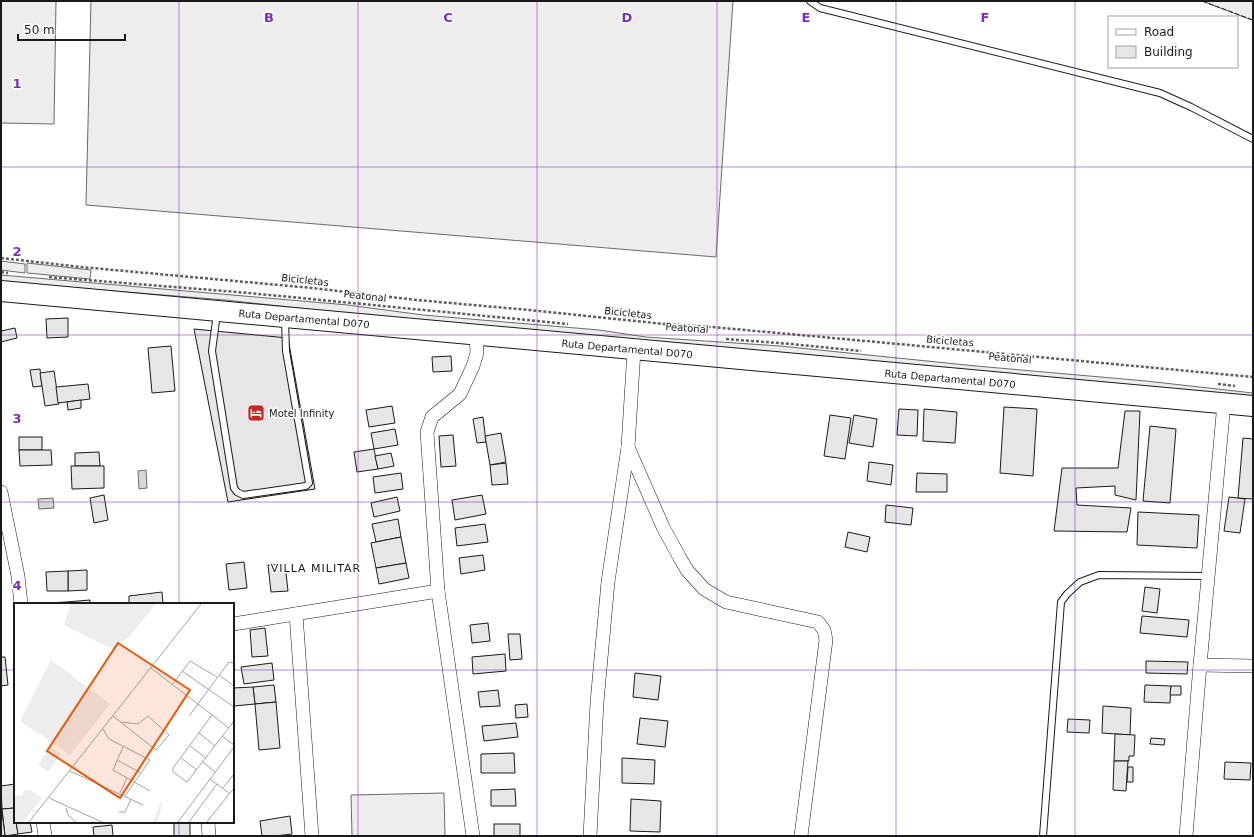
<svg xmlns="http://www.w3.org/2000/svg" width="1254" height="837" font-family="'DejaVu Sans',sans-serif">
	<style>
		.built { fill: #ededed; stroke: #6a6a6a }
		.water { fill: #d7d7d7; stroke: #6a6a6a }
		.building { fill: #e6e6e6; stroke: #1a1a1a }
		.lines { fill: none; stroke-linecap: round; stroke-linejoin: round }
		.service-casing { stroke: #1a1a1a; stroke-width: 8 }
		.minor-casing { stroke: #1a1a1a; stroke-width: 14 }
		.primary-casing { stroke: #1a1a1a; stroke-width: 22 }
		.path { stroke: #5f5f5f; stroke-width: 2.5; stroke-dasharray: 3 2; stroke-linecap: butt }
		.service { stroke: #fff; stroke-width: 6 }
		.minor { stroke: #fff; stroke-width: 13 }
		.primary { stroke: #fff; stroke-width: 20 }
		.fence { stroke: #1a1a1a; stroke-width: 1; stroke-dasharray: 5 2; stroke-linecap: butt }
		.grid { fill: none; stroke: #7b2cbf; stroke-width: 1; stroke-opacity: 0.55 }
		.labels { text-anchor: middle; dominant-baseline: central; stroke-width: 3; stroke-linejoin: round; paint-order: stroke }
		.street-label { font-size: 10px; fill: #1a1a1a; stroke: #fff }
		.poi-label { font-size: 10px; fill: #1a1a1a; stroke: #fff; text-anchor: start }
		.neighbourhood-label { font-size: 11px; letter-spacing: 1px; fill: #1a1a1a; stroke: #fff }
		.inset-road { fill: none; stroke: #a3a3a3; stroke-width: 1 }
		.view { fill: #e8590c; fill-opacity: 0.15; stroke: #e8590c; stroke-width: 2 }
		.inset-edge { fill: none; stroke: #1a1a1a; stroke-width: 2 }
		.grid-label { font-size: 13px; text-anchor: middle; font-weight: bold; fill: #7b2cbf; stroke: #fff; stroke-width: 3; stroke-linejoin: round; paint-order: stroke }
	</style>
	<rect width="100%" height="100%" fill="#fff"/>
	<!-- built -->
	<g class="built">
		<polygon points="1,1 56,1 54,124 1,123"/>
		<polygon points="91,1 733,1 716,257 86,205"/>
		<polygon points="1202,1 1253,1 1253,20 1249,19"/>
		<polygon points="1,261 25,264 25,273 1,270"/>
		<polygon points="27,263 91,270 90,279 27,273"/>
		<polygon points="1,275 348,305 423,315 599,330 646,337 780,346 976,366 1146,381 1253,393 1253,399 1059,379 810,355 415,321 225,300 1,282"/>
		<polygon points="444,793 445,836 352,836 351,795"/>
	</g>
	<!-- water -->
	<g class="water">
		<polygon points="146,470 147,488 139,489 138,471"/>
		<polygon points="53,498 54,508 39,509 38,499"/>
	</g>
	<!-- building -->
	<g class="building">
		<polygon points="68,318 68,337 47,338 46,319"/>
		<polygon points="15,328 17,338 1,342 1,331"/>
		<polygon points="194,329 288,338 315,489 228,502"/>
		<polygon points="171,346 175,391 152,393 148,348"/>
		<polygon points="451,356 452,371 433,372 432,357"/>
		<polygon points="40,369 42,386 33,387 30,370"/>
		<polygon points="54,371 59,404 45,406 40,373"/>
		<polygon points="88,384 90,399 58,403 56,387"/>
		<polygon points="81,400 81,408 68,410 67,402"/>
		<polygon points="392,406 395,423 369,427 366,410"/>
		<polygon points="1004,407 1037,409 1033,476 1000,473"/>
		<polygon points="899,409 918,410 917,436 897,435"/>
		<polygon points="924,409 957,412 955,443 923,441"/>
		<polygon points="1125,411 1140,411 1136,500 1115,495 1115,486 1076,488 1077,505 1131,508 1127,532 1054,531 1062,468 1118,468"/>
		<polygon points="830,415 851,418 845,459 824,456"/>
		<polygon points="854,415 877,419 873,447 849,443"/>
		<polygon points="483,417 486,442 477,443 473,419"/>
		<polygon points="1150,426 1176,429 1170,503 1143,501"/>
		<polygon points="395,429 398,445 374,449 371,433"/>
		<polygon points="501,433 506,462 490,465 485,436"/>
		<polygon points="453,435 456,466 441,467 439,436"/>
		<rect x="19" y="437" width="23" height="13"/>
		<polygon points="1243,438 1253,439 1253,499 1238,498"/>
		<polygon points="374,449 378,469 357,472 354,452"/>
		<polygon points="19,450 51,450 52,465 20,466"/>
		<polygon points="99,452 100,466 75,466 75,453"/>
		<polygon points="391,453 394,466 378,469 375,456"/>
		<polygon points="869,462 893,465 891,485 867,481"/>
		<polygon points="506,463 508,484 492,485 490,465"/>
		<polygon points="71,466 104,466 104,488 72,489"/>
		<polygon points="401,473 403,489 375,493 373,477"/>
		<polygon points="917,473 947,474 947,492 916,492"/>
		<polygon points="104,495 108,520 94,523 90,498"/>
		<polygon points="482,495 486,514 455,520 452,500"/>
		<polygon points="397,497 400,511 374,517 371,503"/>
		<polygon points="1229,497 1245,499 1240,533 1224,531"/>
		<polygon points="886,505 913,508 911,525 885,522"/>
		<polygon points="1138,512 1199,515 1197,548 1137,545"/>
		<polygon points="398,519 401,537 376,542 372,524"/>
		<polygon points="485,524 488,542 457,546 455,528"/>
		<polygon points="848,532 870,537 867,552 845,547"/>
		<polygon points="401,537 406,563 376,568 371,543"/>
		<polygon points="483,555 485,570 461,574 459,558"/>
		<polygon points="244,562 247,588 229,590 226,564"/>
		<polygon points="406,563 409,578 379,584 376,568"/>
		<polygon points="285,564 288,591 271,592 268,565"/>
		<polygon points="87,570 87,590 68,591 68,571"/>
		<polygon points="68,571 68,591 47,591 46,572"/>
		<polygon points="1145,587 1160,589 1157,613 1142,611"/>
		<polygon points="162,592 163,604 129,604 129,596"/>
		<polygon points="90,600 90,604 66,604 66,602"/>
		<polygon points="66,602 66,604 48,604 48,603"/>
		<polygon points="1142,616 1189,620 1187,637 1140,633"/>
		<polygon points="488,623 490,641 472,643 470,625"/>
		<polygon points="265,628 268,656 252,657 250,630"/>
		<polygon points="508,634 520,634 522,659 510,660"/>
		<polygon points="505,654 506,671 473,674 472,657"/>
		<polygon points="1,657 5,657 8,685 1,686"/>
		<polygon points="1146,661 1188,662 1187,674 1146,673"/>
		<polygon points="272,663 274,680 244,684 241,667"/>
		<polygon points="635,673 661,676 658,700 633,697"/>
		<polygon points="274,685 276,702 255,704 253,687"/>
		<polygon points="1145,685 1171,686 1170,703 1144,702"/>
		<polygon points="1171,686 1181,686 1181,695 1170,695"/>
		<polygon points="253,687 255,704 234,706 233,688"/>
		<polygon points="498,690 500,706 480,707 478,692"/>
		<polygon points="276,702 280,748 259,750 255,704"/>
		<polygon points="527,704 528,717 516,718 515,705"/>
		<polygon points="1103,706 1131,708 1130,735 1102,733"/>
		<polygon points="640,718 668,721 665,747 637,744"/>
		<polygon points="1068,719 1090,720 1089,733 1067,732"/>
		<polygon points="516,723 518,737 484,741 482,726"/>
		<polygon points="1115,734 1135,735 1134,756 1129,756 1129,761 1114,761"/>
		<polygon points="1151,738 1165,739 1164,745 1150,744"/>
		<polygon points="514,753 515,773 481,773 481,754"/>
		<polygon points="622,758 655,760 654,784 622,783"/>
		<polygon points="1114,761 1128,761 1126,791 1113,790"/>
		<polygon points="1225,762 1251,763 1250,780 1224,779"/>
		<polygon points="1128,767 1133,767 1133,782 1127,782"/>
		<polygon points="15,784 15,808 2,809 1,786"/>
		<polygon points="515,789 516,806 491,806 491,790"/>
		<polygon points="631,799 661,801 660,832 630,831"/>
		<polygon points="14,808 18,834 5,836 2,809"/>
		<polygon points="1,812 2,812 5,836 1,836"/>
		<polygon points="290,816 292,834 275,836 262,836 260,821"/>
		<polygon points="16,822 30,822 32,832 18,834"/>
		<rect x="174" y="822" width="16" height="14"/>
		<rect x="494" y="824" width="26" height="12"/>
		<polygon points="112,825 113,836 94,836 93,827"/>
	</g>
	<g class="lines">
		<!-- service casing -->
		<g class="service-casing">
			<g id="service">
				<polyline points="810,1 820,8 1160,93 1191,107 1253,139"/>
				<polyline points="217,313 212,351 234,488 237,492 243,495 306,486 309,483 286,351 285,320"/>
				<polyline points="1043,836 1061,602 1067,594 1080,582 1099,575 1208,576"/>
			</g>
		</g>
		<!-- minor casing -->
		<g class="minor-casing">
			<g id="minor">
				<polyline points="628,447 663,527 680,558 687,570 704,589 726,602 818,622 824,630 826,640 801,836"/>
				<polyline points="1,492 18,576 21,604"/>
				<polyline points="296,614 312,836"/>
				<polyline points="233,624 438,591"/>
				<polyline points="1200,665 1253,666"/>
				<polyline points="43,822 45,836"/>
				<polyline points="208,822 209,836"/>
				<polyline points="473,836 438,591 427,432 432,417 460,394 473,366 477,353 476,335"/>
				<polyline points="590,836 597,702 608,582 628,447 634,350"/>
				<polyline points="1186,836 1200,665 1224,403"/>
			</g>
		</g>
		<!-- primary casing -->
		<g class="primary-casing">
			<polyline id="primary" points="1,291 1253,406"/>
		</g>
		<!-- path -->
		<g class="path">
			<polyline points="1,258 81,267 312,288 417,300 529,310 664,324 712,327 866,341 1253,377"/>
			<polyline points="1,272 8,273"/>
			<polyline points="49,277 249,293 568,324"/>
			<polyline points="726,339 791,344 861,351"/>
			<polyline points="1218,384 1235,386"/>
		</g>
		<!-- service -->
		<use href="#service" class="service"/>
		<!-- minor -->
		<use href="#minor" class="minor"/>
		<!-- primary -->
		<use href="#primary" class="primary"/>
		<!-- fence -->
		<polyline class="fence" points="1202,1 1253,20"/>
	</g>
	<!-- grid -->
	<path class="grid" d="M179 1V604M358 1V836M537 1V836M717 1V836M896 1V836M1075 1V836M1 167H1253M1 335H1253M1 502H1253M1 670H15M233 670H1253M179 822V836"/>
	<!-- icons -->
	<defs>
		<g id="hotel-square" transform="scale(0.9)"><rect x="-9" y="-9" width="18" height="18" rx="4" fill="#c62828" stroke="#fff"/><path d="M-6-4.5h1.5V1H6V5H4.5V3h-9V5H-6ZM-4 0a1.8 1.8 0 1 1 3.6 0ZM.5 0V-2.5h3Q6-2.5 6 0Z" fill="#fff"/></g>
	</defs>
	<g fill-rule="evenodd">
		<use href="#hotel-square" x="256" y="413"/>
	</g>
	<g class="labels">
		<!-- street labels -->
		<g class="street-label">
			<text transform="translate(305 280) rotate(6)">Bicicletas</text>
			<text transform="translate(365 296) rotate(6)">Peatonal</text>
			<text transform="translate(628 313) rotate(6)">Bicicletas</text>
			<text transform="translate(304 319) rotate(5)">Ruta Departamental D070</text>
			<text transform="translate(687 328) rotate(4)">Peatonal</text>
			<text transform="translate(950 341) rotate(5)">Bicicletas</text>
			<text transform="translate(627 349) rotate(5)">Ruta Departamental D070</text>
			<text transform="translate(1010 358) rotate(5)">Peatonal</text>
			<text transform="translate(950 379) rotate(5)">Ruta Departamental D070</text>
		</g>
		<!-- poi labels -->
		<g class="poi-label">
			<text x="269" y="413">Motel Infinity</text>
		</g>
		<!-- neighbourhood labels -->
		<g class="neighbourhood-label">
			<text x="316" y="568">VILLA MILITAR</text>
		</g>
	</g>
	<!-- overview -->
	<g transform="translate(14 603)">
		<rect width="220" height="220" fill="#fff"/>
		<path d="M57 1H142L115 34 98 46 50 22ZM37 57 96 101 56 152 6 118ZM36 143 47 151 34 169 24 162ZM11 187 18 188 28 195 9 219H0V195L2 192 7 193ZM148 196 147 208 143 219H139Z" fill="#ededed"/>
		<path class="inset-road" d="M137 65 215 125M168 68 220 104M205 72 220 83M158 82 176 58 203 74M198 112 159 165V169L173 179 220 118M99 113 142 147 155 132 134 113 124 121 107 119M175 113 215 59 220 60M89 126 95 136 136 157 111 193M185 130 201 143M208 133 220 142M176 143 192 155M109 144 99 167 136 188M167 155 183 167M103 157 127 170M189 159 201 169M56 168 129 202M196 176 215 190M209 185 220 171M106 190 113 175M35 195 88 219M52 205 54 212 62 219M105 209H111L117 196M15 219 187 1M164 219 220 144M175 219 203 181M193 219 220 185"/>
		<path class="view" d="M104 40 176 87 106 195 33 148Z"/>
		<rect width="220" height="220" class="inset-edge"/>
	</g>
	<g class="grid-label">
		<text x="269" y="22">B</text>
		<text x="448" y="22">C</text>
		<text x="627" y="22">D</text>
		<text x="806" y="22">E</text>
		<text x="985" y="22">F</text>
		<text x="17" y="88">1</text>
		<text x="17" y="256">2</text>
		<text x="17" y="423">3</text>
		<text x="17" y="590">4</text>
	</g>
	<!-- border -->
	<rect width="1254" height="837" fill="none" stroke="#1a1a1a" stroke-width="4"/>
	<!-- legend -->
	<rect x="1108" y="16" width="130" height="52" fill="#ffffff" stroke="#a3a3a3"/>
	<rect x="1116" y="29" width="20" height="6" fill="#ffffff" stroke="#a3a3a3"/>
	<text x="1144" y="36" font-size="12" fill="#1a1a1a">Road</text>
	<rect x="1116" y="46" width="20" height="12" fill="#e6e6e6" stroke="#a3a3a3"/>
	<text x="1144" y="56" font-size="12" fill="#1a1a1a">Building</text>
	<!-- scale -->
	<path d="M18 34v6h107v-6" fill="none" stroke="#1a1a1a" stroke-width="2"/>
	<text x="24" y="34" font-size="12" fill="#1a1a1a" stroke="#ffffff" stroke-width="3" paint-order="stroke">50 m</text>
</svg>
